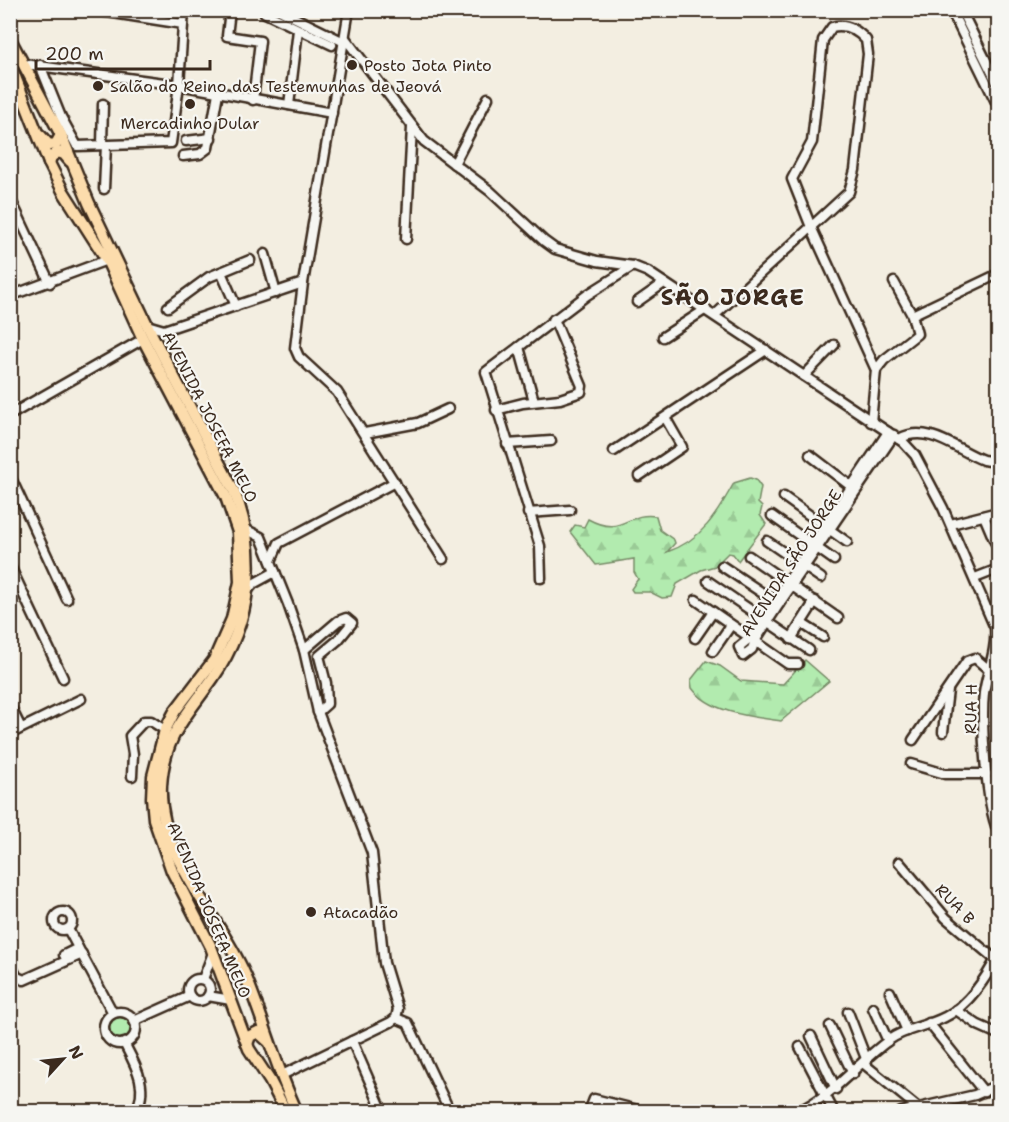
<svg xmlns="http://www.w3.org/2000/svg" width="1009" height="1122" font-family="'Shantell Sans',sans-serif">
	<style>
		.green { fill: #b2ebaf; stroke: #768a66; stroke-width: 1.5 }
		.forest { fill: url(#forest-firs); stroke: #768a66; stroke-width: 1.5 }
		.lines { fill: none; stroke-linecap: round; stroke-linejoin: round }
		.minor-casing { stroke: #3b2a1e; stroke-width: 13 }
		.major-casing { stroke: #3b2a1e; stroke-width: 15 }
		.minor { stroke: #f6f6f2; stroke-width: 8 }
		.major { stroke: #fcdcac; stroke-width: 10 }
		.poi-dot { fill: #3b2a1e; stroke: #f6f6f2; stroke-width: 2 }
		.labels { text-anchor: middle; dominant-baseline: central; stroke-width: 4.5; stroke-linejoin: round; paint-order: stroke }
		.poi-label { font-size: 16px; fill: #3b2a1e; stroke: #f6f6f2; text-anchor: start }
		.street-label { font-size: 16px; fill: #3b2a1e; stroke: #f6f6f2 }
		.district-label { font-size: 22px; font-weight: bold; letter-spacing: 1.5px; fill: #3b2a1e; stroke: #f6f6f2 }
	</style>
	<defs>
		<pattern id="forest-firs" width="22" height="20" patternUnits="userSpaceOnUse" patternTransform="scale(1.5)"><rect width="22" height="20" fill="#b2ebaf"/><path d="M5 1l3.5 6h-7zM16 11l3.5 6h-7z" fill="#9aca96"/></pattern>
	</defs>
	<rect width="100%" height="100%" fill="#f3eee1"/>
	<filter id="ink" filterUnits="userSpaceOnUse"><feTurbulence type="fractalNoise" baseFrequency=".0167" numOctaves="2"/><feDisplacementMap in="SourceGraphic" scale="12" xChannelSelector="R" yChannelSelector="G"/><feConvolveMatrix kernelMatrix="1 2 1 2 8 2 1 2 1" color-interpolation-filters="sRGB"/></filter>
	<g filter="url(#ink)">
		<!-- green -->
		<circle class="green" cx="120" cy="1028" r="13"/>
		<!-- forest -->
		<g class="forest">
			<path d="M750 478 756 480 761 487 758 503 762 507 760 515 766 524 738 561 733 554 728 553 715 566 701 570 677 584 672 597 662 598 650 592H633L631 589 638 579 634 572V559L596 565 570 532 575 525 584 527 588 519C623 538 626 511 656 516L660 530 674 540 675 543 667 552C702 540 717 514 734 483Z"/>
			<path d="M805 660 829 681 781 721C753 717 710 713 692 688L691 680 706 661 720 666 741 681 783 684Z"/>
		</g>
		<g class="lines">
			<!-- minor casing -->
			<g class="minor-casing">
				<g id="minor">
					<polyline points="94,10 183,24"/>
					<polyline points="230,10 227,36 260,41 253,100"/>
					<polyline points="279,10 344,42"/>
					<polyline points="349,10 303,283 295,348 299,357 337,392 443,559"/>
					<polyline points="951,10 998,106"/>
					<polyline points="961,10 998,85"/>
					<polyline points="265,13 332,45"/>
					<path d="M345 38 424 141 490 191 544 241 555 249 597 261 633 266 648 272 903 442 915 455 943 508 995 628C997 650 987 672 984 693 981 722 986 805 998 831"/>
					<polyline points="24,64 179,85 332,113"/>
					<polyline points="40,65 61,117 77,146 171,143 179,85 184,10"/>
					<polyline points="289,105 298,30"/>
					<polyline points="186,141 211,138"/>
					<polyline points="102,145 103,104"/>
					<polyline points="183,156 200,154 208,148 218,93"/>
					<polyline points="454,164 488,98"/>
					<polyline points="104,189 106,145"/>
					<polyline points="10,198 50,283"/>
					<polyline points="406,239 412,127"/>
					<polyline points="265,254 276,293"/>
					<polyline points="221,272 236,306"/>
					<polyline points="10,296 107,260"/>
					<polyline points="637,302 664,283"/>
					<polyline points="168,307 209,277 250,260"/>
					<path d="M715 315 849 192 855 170 868 54 866 40C857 30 846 23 832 27L823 40 812 142 792 179 811 227 876 370 871 422"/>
					<polyline points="912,315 998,274"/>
					<polyline points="147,325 164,330 303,283"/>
					<polyline points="663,337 706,309"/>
					<polyline points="519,347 534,401"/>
					<polyline points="876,370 884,360 917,334 912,315 894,282"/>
					<polyline points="804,376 834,345"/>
					<polyline points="496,410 523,403 560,399 581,392 582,386 554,319"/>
					<polyline points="10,415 143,339"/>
					<polyline points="888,432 750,638 739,647 743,656 752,649 755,641 779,604 894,435"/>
					<polyline points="365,433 418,423 448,409"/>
					<path d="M899 439C928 423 957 450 983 460L990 461 998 456"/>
					<polyline points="507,444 551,441"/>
					<polyline points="614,451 766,350"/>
					<polyline points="810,455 852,487"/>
					<polyline points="10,476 67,599"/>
					<polyline points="639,476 682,447 666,419"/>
					<polyline points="784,497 847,542"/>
					<polyline points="528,513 570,510"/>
					<polyline points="772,516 834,560"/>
					<polyline points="984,516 995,542"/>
					<polyline points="951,524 998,512"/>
					<polyline points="247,530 261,537 288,604 304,650 318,712 372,853 384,963 398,1009 396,1018 391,1022 282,1075"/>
					<polyline points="767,541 821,578"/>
					<polyline points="749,556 838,618"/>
					<polyline points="271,561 279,543 395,482"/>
					<polyline points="10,566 63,678"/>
					<polyline points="722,566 779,604"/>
					<polyline points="541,578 540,546 486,372 587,295 633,266"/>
					<polyline points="975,578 998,569"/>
					<polyline points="708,581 809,650"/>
					<polyline points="248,590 253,584 275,572"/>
					<polyline points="696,600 788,664 798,664"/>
					<polyline points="801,623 823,637"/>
					<polyline points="695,638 713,612"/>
					<polyline points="791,639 815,601"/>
					<polyline points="304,650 338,621 346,618 352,623 338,640 319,656 326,683 327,704 318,712"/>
					<polyline points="713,651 731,625"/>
					<polyline points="10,706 21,728"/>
					<polyline points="943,732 948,690"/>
					<polyline points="10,734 81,699"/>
					<polyline points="913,740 967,661 975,658 988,669"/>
					<polyline points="911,764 945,774 987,774"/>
					<polyline points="132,776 133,754 130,736 144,721 151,721 165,730"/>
					<polyline points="899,862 946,918 996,960"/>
					<circle cx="63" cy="921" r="9"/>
					<polyline points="68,929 113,1013"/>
					<polyline points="67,960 64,955 78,948"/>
					<polyline points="10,964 17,977 24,980 82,954"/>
					<circle cx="199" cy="990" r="11"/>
					<polyline points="203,979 213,953"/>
					<polyline points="890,992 907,1031"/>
					<polyline points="208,996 231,1000"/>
					<polyline points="873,1008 888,1041"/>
					<polyline points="956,1010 978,1025 998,1034"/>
					<circle cx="120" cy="1028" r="16"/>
					<polyline points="848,1012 867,1061"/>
					<polyline points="396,1018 408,1023 450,1112"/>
					<polyline points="134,1021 190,996"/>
					<polyline points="929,1023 984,1092"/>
					<polyline points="830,1026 853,1074"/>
					<polyline points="811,1036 836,1089"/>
					<polyline points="352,1041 383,1112"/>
					<path d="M124 1043C135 1064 150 1089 135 1112"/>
					<polyline points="800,1047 834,1112"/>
					<polyline points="864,1064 917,1107"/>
					<polyline points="589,1112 594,1099 646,1112"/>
					<path d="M797 1112C837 1093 856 1064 889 1040 905 1028 926 1027 945 1017 968 1006 987 977 998 955"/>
					<polyline points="901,1112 975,1095 998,1085"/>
				</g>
			</g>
			<!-- major casing -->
			<g class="major-casing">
				<g id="major">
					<path d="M10 39 61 135 89 203 152 335 234 491C259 555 252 621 213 678 186 717 164 735 161 786 158 857 219 914 245 975 264 1020 276 1068 297 1112"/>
					<polyline points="10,64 49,163 63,191 107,260 142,337 226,497 238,532 240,582 232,619 214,660 175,711 165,730 153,776 152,798 154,819 172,871 211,947 249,1049 270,1081 286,1112"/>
					<polyline points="40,135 49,145 56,144 61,135"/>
					<polyline points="49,163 51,157 58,152 64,154 70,161"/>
					<polyline points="247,1044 250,1036 258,1032 268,1041"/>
				</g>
			</g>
			<!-- minor -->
			<use href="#minor" class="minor"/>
			<!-- major -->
			<use href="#major" class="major"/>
		</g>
	</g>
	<!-- markers -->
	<g class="poi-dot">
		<circle cx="352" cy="65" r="6"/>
		<circle cx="98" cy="86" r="6"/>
		<circle cx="190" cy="104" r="6"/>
		<circle cx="311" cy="912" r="6"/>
	</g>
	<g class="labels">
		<!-- poi labels -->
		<g class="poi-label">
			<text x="364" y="65">Posto Jota Pinto</text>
			<text x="110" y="86">Salão do Reino das Testemunhas de Jeová</text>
			<text x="190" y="123" text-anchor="middle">Mercadinho Dular</text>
			<text x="323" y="912">Atacadão</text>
		</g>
		<!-- street labels -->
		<g class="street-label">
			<text transform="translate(210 417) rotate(63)">AVENIDA JOSEFA MELO</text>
			<text transform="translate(791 563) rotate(-57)">AVENIDA SÃO JORGE</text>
			<text transform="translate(971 709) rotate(-89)">RUA H</text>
			<text transform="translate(955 904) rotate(46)">RUA B</text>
			<text transform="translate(209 910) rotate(67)">AVENIDA JOSEFA MELO</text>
		</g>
		<!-- district labels -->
		<g class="district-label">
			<text x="733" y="297">SÃO JORGE</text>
		</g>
	</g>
	<!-- margin -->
	<rect width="1009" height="1122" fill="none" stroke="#f6f6f2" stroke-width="36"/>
	<rect x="18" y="18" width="973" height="1086" fill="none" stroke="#3b2a1e" stroke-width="2" filter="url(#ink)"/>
	<!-- north arrow -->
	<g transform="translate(63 1059) rotate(63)" stroke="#f6f6f2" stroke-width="4.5" paint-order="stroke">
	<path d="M0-4.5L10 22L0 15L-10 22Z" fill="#3b2a1e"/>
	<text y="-9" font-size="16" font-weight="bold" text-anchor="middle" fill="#3b2a1e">N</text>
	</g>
	<!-- scale -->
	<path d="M36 60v9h174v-9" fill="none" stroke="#3b2a1e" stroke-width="3"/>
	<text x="45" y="60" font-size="18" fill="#3b2a1e" stroke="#f6f6f2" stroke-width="4.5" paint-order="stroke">200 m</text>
</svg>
